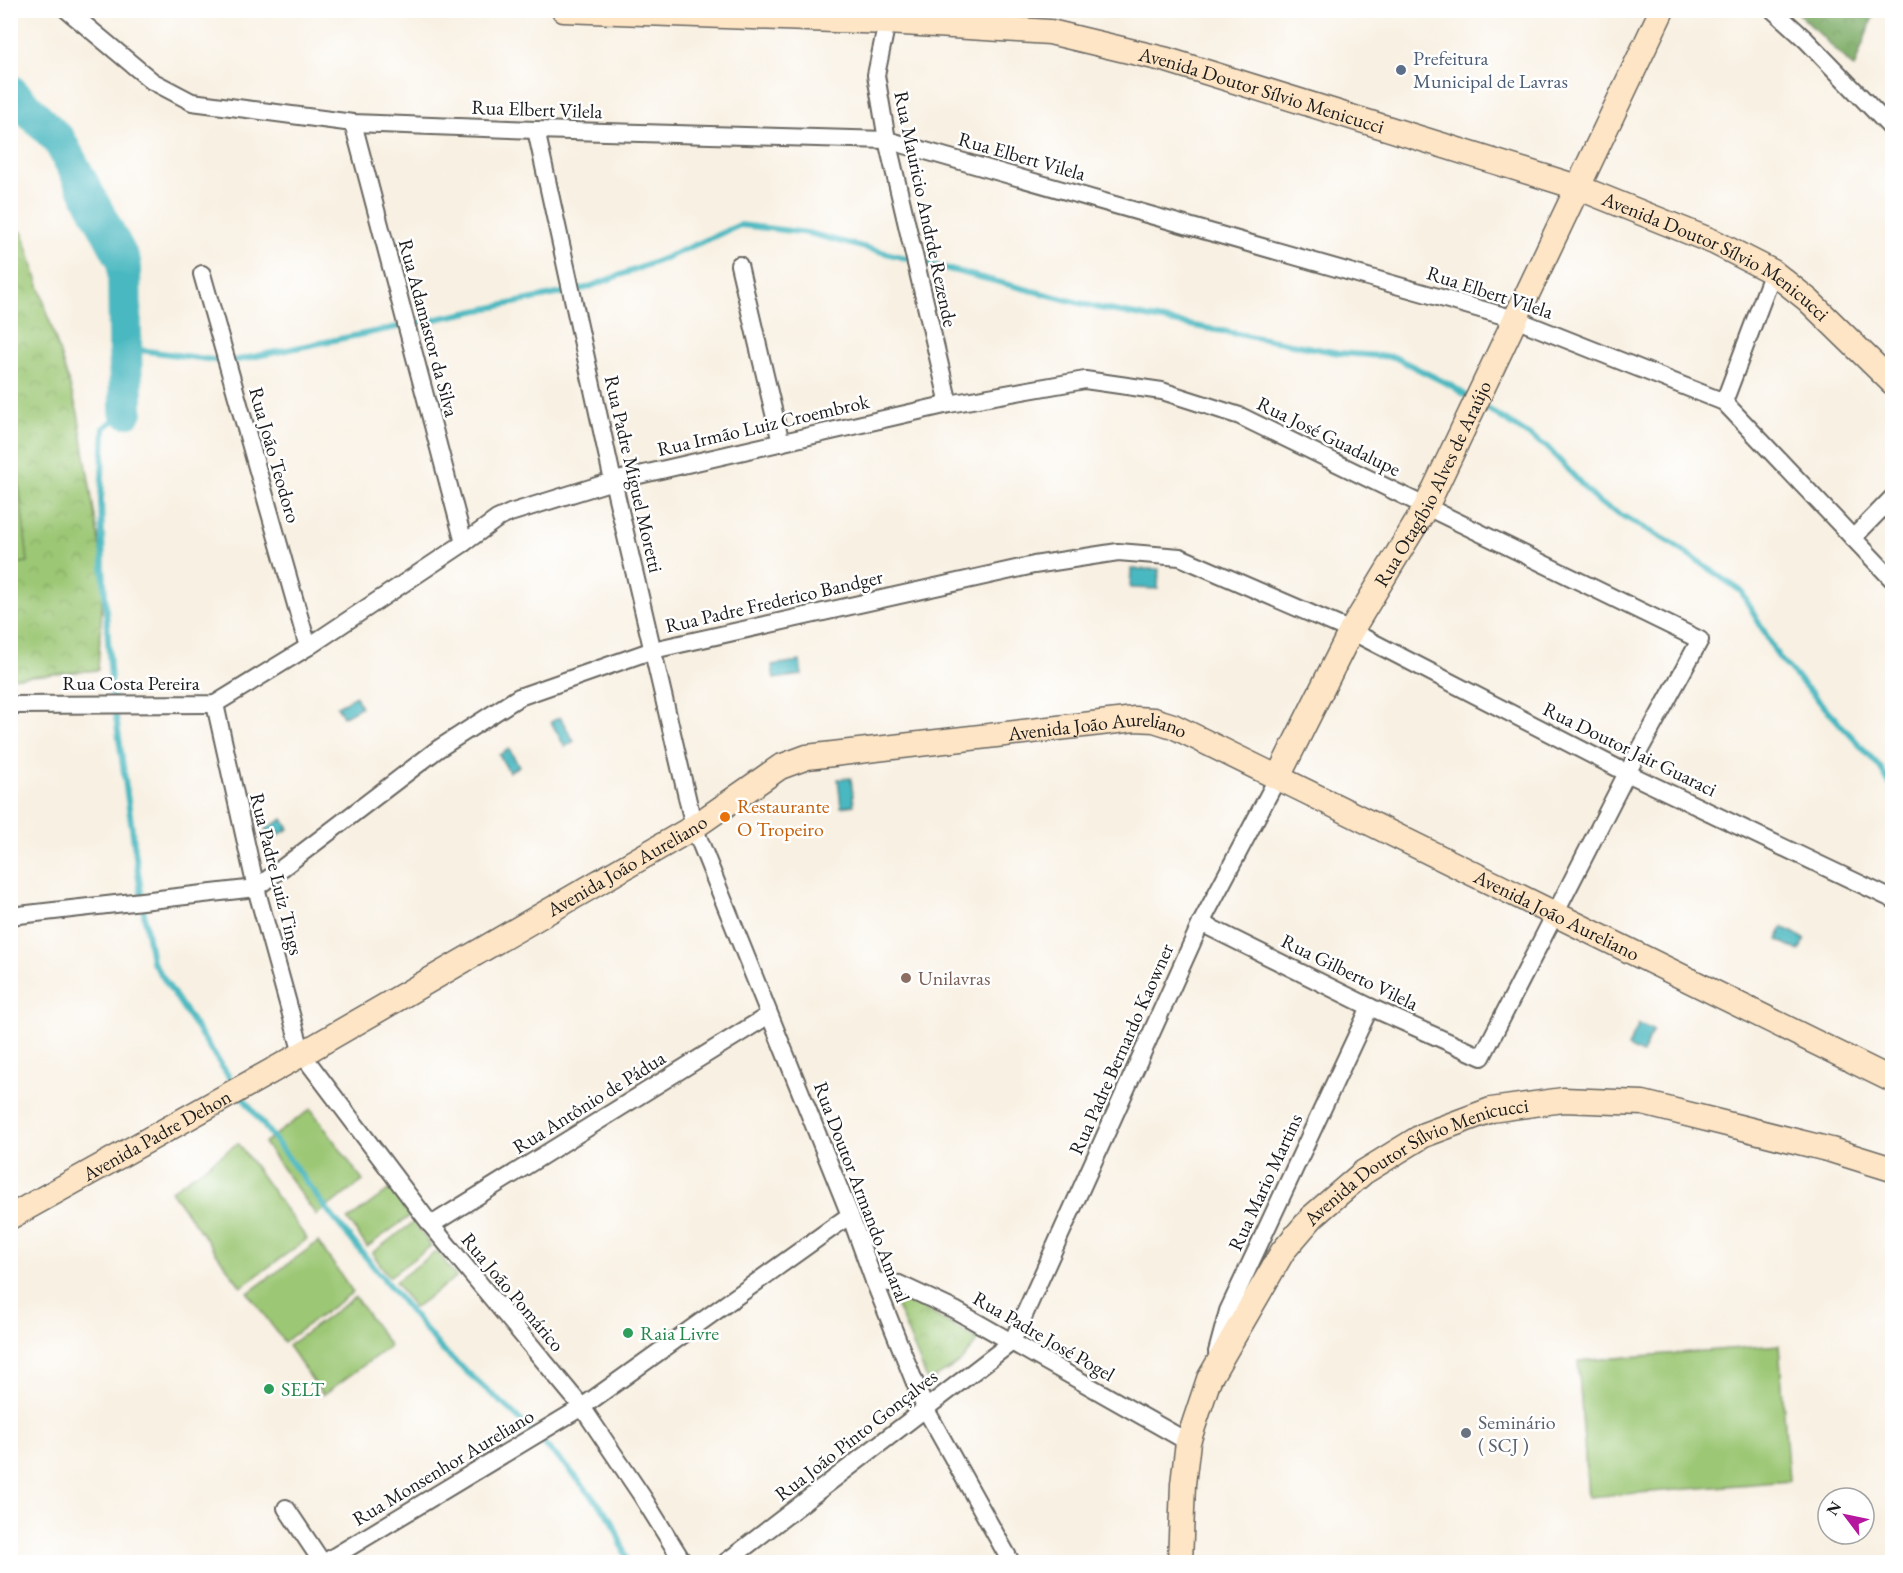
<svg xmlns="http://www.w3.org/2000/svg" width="1903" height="1573" font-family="'EB Garamond',serif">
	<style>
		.forest { fill: url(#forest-crowns); stroke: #4c6441; stroke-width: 1.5 }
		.park { fill: url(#park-crowns); stroke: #5c7248; stroke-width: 1.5 }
		.pitch { fill: #9cc774; stroke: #5c7248; stroke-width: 1.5 }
		.water { fill: #49b8c0; stroke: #326a6e; stroke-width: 1.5 }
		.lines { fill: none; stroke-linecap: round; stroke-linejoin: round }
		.stream { stroke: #49b8c0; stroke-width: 6 }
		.river { stroke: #49b8c0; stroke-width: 34 }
		.street-casing { stroke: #696661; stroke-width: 20 }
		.secondary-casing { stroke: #696661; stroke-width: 27 }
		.street { stroke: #fff; stroke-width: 16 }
		.secondary { stroke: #fde5c5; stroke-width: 24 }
		.service-dot { fill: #5c6f8a; stroke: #fff; stroke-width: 2 }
		.food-dot { fill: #e8710a; stroke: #fff; stroke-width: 2 }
		.education-dot { fill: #8d6e63; stroke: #fff; stroke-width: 2 }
		.leisure-dot { fill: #2e9e5b; stroke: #fff; stroke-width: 2 }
		.worship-dot { fill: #6b7280; stroke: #fff; stroke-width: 2 }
		.labels { text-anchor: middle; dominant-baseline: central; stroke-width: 5; stroke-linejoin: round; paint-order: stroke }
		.service-label { font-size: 20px; fill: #4e5e75; stroke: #fff; text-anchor: start }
		.street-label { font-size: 20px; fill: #1c1c1c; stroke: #fff }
		.food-label { font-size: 20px; fill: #c56008; stroke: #fff; text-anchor: start }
		.education-label { font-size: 20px; fill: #785e54; stroke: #fff; text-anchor: start }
		.leisure-label { font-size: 20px; fill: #27864d; stroke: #fff; text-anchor: start }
		.worship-label { font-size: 20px; fill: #5b616d; stroke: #fff; text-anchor: start }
	</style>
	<defs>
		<pattern id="forest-crowns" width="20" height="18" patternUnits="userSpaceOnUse" patternTransform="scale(1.5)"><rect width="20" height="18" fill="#7dac66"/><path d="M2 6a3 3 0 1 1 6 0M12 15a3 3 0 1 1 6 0" fill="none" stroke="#668b53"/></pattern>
		<pattern id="park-crowns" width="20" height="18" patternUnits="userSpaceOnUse" patternTransform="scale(1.5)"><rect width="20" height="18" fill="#9cc774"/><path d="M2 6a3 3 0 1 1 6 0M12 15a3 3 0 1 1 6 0" fill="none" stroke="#86aa64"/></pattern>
	</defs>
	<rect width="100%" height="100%" fill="#fff"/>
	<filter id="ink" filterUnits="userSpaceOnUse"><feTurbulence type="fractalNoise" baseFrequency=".0167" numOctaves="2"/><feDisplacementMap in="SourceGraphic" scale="12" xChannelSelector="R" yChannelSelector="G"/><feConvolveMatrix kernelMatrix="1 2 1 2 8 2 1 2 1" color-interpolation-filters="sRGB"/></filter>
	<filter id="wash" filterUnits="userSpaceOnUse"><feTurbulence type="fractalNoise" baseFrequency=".008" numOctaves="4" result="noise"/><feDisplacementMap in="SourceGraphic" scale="24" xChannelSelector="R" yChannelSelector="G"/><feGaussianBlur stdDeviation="1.35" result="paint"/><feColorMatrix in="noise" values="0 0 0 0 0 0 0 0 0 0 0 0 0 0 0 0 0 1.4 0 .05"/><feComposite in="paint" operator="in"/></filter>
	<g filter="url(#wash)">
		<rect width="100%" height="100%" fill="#f8f0e2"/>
		<!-- forest -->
		<polygon class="forest" points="1796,11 1875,11 1854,68"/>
		<!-- park -->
		<g class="park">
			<polygon points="10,224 23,233 78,413 104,573 98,670 11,678"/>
			<polygon points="890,1289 978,1340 961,1362 928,1382"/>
		</g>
		<!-- pitch -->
		<g class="pitch">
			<polygon points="10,409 28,562 11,564 10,564"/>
			<polygon points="311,1109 363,1181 316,1215 264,1143"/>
			<polygon points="238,1143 307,1239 241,1287 171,1191"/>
			<polygon points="390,1189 410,1216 367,1247 348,1220"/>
			<polygon points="414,1222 431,1246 389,1277 372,1253"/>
			<polygon points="318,1242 353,1292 284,1342 248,1293"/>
			<polygon points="437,1251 456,1277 414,1308 395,1282"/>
			<polygon points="355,1297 390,1346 323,1395 288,1346"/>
			<polygon points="1779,1345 1789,1481 1588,1497 1578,1361"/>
		</g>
		<!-- water -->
		<g class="water">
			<polygon points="1131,569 1159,569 1158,589 1130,588"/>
			<polygon points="800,661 802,675 774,679 772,665"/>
			<polygon points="356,696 361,707 343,717 337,706"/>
			<polygon points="560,717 574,741 565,747 551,722"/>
			<polygon points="509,749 519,766 509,772 499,755"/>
			<polygon points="851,778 854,805 841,807 838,779"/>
			<polygon points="283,819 289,829 271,839 265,829"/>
			<polygon points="1783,927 1805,939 1799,951 1777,940"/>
			<polygon points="1639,1024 1653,1030 1642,1054 1628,1047"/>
		</g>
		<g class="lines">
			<!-- stream -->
			<g class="stream">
				<polyline points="125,348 228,362 586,288 663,259 740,225 808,233 1099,308 1339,353 1394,357 1452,386 1471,399"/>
				<polyline points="1480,404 1547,447 1598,502 1673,544 1741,591 1779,658 1880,767 1892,787"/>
				<polyline points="126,411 104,428 101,500 103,568 111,682 145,920 152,961 235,1086"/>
				<polyline points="241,1095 332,1216 442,1350 511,1411 568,1468 612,1520 628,1562"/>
			</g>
			<!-- river -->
			<polyline class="river" points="10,91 59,140 124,262 126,411"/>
		</g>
	</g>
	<g filter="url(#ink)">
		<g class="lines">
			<!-- street casing -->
			<g class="street-casing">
				<g id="street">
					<polyline points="67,10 152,81 192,102 353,123 536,130 887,140 1515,319 1724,402 1892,579"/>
					<polyline points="1773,10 1806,40 1892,129"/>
					<polyline points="887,22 876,75 887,140 949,404"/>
					<polyline points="353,123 464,543"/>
					<polyline points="536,130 613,481 694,827 850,1215 874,1281 925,1408 1011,1562"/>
					<polyline points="739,265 781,443"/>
					<polyline points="202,274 308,647"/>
					<polyline points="1724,402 1773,272"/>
					<polyline points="1853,538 1892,498"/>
					<polyline points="215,704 256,888 302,1054 431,1225 582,1407 642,1496 683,1562"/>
					<polyline points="10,705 215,704 308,647 464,543 497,519 510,513 613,481 949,404 1085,380 1162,391 1240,416 1700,640 1627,773 1482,1057 1370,1007 1201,923"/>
					<polyline points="10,916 256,888 438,749 519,697 653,650 1034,565 1118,552 1180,557 1351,631 1627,773 1892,899"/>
					<polyline points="431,1225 769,1015"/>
					<polyline points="874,1281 899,1284 955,1310 1188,1442"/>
					<polyline points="1217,1352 1228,1311 1370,1007"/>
					<polyline points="286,1508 322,1562"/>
					<polyline points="325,1562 582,1407 850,1215"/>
					<polyline points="726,1562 1012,1342 1201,923 1278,777"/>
				</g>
			</g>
			<!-- secondary casing -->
			<g class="secondary-casing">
				<g id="secondary">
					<path id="s1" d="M564 10 887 22 1050 32 1167 60 1577 187 1714 242 1773 272 1808 300 1892 382"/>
					<path id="s2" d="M1278 777 1351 631 1426 507 1662 10"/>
					<path id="s3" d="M10 1217 302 1054 694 827 780 767 807 757 1135 719 1154 720 1173 726 1892 1080"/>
					<path id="s4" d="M1180 1562 1183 1484 1188 1442 1209 1379 1283 1251 1313 1216 1364 1172 1424 1135 1491 1110 1563 1100 1643 1103 1831 1150 1892 1169"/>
				</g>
			</g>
			<!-- street -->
			<use href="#street" class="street"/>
			<!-- secondary -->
			<use href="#secondary" class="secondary"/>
		</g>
	</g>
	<!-- markers -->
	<circle class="service-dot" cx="1401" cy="70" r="6"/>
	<circle class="food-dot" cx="725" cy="817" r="6"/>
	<circle class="education-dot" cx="906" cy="978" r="6"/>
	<g class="leisure-dot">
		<circle cx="628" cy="1333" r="6"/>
		<circle cx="269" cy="1389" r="6"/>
	</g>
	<circle class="worship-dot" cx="1466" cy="1433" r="6"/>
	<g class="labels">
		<!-- service labels -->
		<g class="service-label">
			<text x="1413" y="58">Prefeitura<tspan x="1413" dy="23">Municipal de Lavras</tspan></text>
		</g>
		<!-- street labels -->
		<g class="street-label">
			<text stroke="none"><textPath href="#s1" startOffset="706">Avenida Doutor Sílvio Menicucci</textPath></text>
			<text transform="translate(537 109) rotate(2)">Rua Elbert Vilela</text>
			<text transform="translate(1022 156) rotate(16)">Rua Elbert Vilela</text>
			<text transform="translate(926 209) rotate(78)">Rua Mauricio Andrde Rezende</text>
			<text stroke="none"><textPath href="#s1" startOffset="1192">Avenida Doutor Sílvio Menicucci</textPath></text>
			<text transform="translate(1490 292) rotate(18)">Rua Elbert Vilela</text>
			<text transform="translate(429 328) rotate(75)">Rua Adamastor da Silva</text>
			<text transform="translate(763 425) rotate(-13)">Rua Irmão Luiz Croembrok</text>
			<text transform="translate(1329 436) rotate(26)">Rua José Guadalupe</text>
			<text transform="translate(275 455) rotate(74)">Rua João Teodoro</text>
			<text transform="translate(634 474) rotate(77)">Rua Padre Miguel Moretti</text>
			<text stroke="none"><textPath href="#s2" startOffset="332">Rua Otagíbio Alves de Araújo</textPath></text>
			<text transform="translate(774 601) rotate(-13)">Rua Padre Frederico Bandger</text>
			<text x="131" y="683">Rua Costa Pereira</text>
			<text stroke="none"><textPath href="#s3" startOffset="1214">Avenida João Aureliano</textPath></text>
			<text transform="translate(1630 749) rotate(26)">Rua Doutor Jair Guaraci</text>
			<text stroke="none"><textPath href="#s3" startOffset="710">Avenida João Aureliano</textPath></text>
			<text transform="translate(277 874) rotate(76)">Rua Padre Luiz Tings</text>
			<text stroke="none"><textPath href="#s3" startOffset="1718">Avenida João Aureliano</textPath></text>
			<text transform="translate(1350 972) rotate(26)">Rua Gilberto Vilela</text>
			<text transform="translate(1121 1049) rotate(-66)">Rua Padre Bernardo Kaowner</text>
			<text transform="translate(589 1102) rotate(-32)">Rua Antônio de Pádua</text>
			<text stroke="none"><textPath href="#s3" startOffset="168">Avenida Padre Dehon</textPath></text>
			<text stroke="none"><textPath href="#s4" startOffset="500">Avenida Doutor Sílvio Menicucci</textPath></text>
			<text transform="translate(1265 1182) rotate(-65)">Rua Mario Martins</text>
			<text transform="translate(862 1192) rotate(69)">Rua Doutor Armando Amaral</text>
			<text transform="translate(513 1292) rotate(50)">Rua João Pomárico</text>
			<text transform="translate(1044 1336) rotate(30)">Rua Padre José Pogel</text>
			<text transform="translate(856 1435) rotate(-38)">Rua João Pinto Gonçalves</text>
			<text transform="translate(443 1467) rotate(-31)">Rua Monsenhor Aureliano</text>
		</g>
		<!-- food labels -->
		<g class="food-label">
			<text x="737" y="806">Restaurante<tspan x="737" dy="23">O Tropeiro</tspan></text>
		</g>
		<!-- education labels -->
		<g class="education-label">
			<text x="918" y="978">Unilavras</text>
		</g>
		<!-- leisure labels -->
		<g class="leisure-label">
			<text x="640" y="1333">Raia Livre</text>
			<text x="281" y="1389">SELT</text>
		</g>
		<!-- worship labels -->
		<g class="worship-label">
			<text x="1478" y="1422">Seminário<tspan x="1478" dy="23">( SCJ )</tspan></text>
		</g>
	</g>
	<!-- margin -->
	<rect width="1903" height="1573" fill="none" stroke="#fff" stroke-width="36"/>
	<!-- north arrow -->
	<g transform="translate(1846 1516) rotate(302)"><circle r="28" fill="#ffffff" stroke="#a4a4a4" stroke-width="1.5"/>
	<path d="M0-4.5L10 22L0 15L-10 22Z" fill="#b5179e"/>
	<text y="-9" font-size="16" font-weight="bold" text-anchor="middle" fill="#1c1c1c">N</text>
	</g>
</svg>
